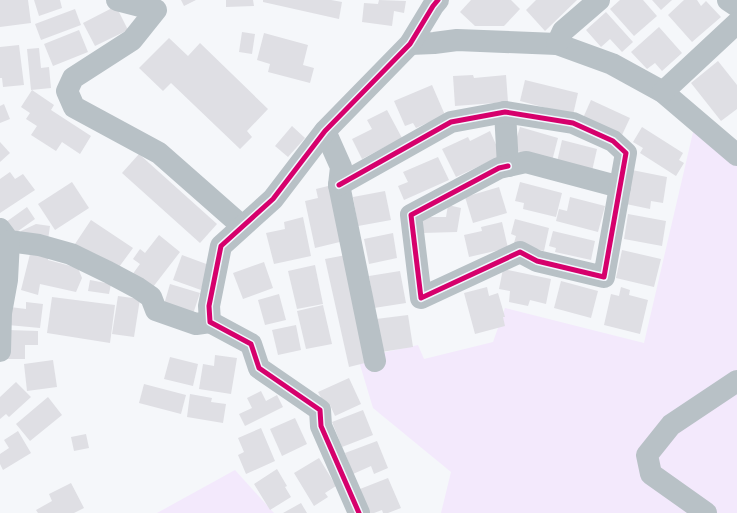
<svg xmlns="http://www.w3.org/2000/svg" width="737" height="513" font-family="Cabin,sans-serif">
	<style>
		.green { fill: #f3e9fc }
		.building { fill: #dfdfe4 }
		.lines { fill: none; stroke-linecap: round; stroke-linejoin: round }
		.minor { stroke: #b8c1c6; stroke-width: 22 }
		.cycleway-casing { stroke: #f2f6fd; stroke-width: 8 }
		.cycleway { stroke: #d6006c; stroke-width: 5 }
	</style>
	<rect width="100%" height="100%" fill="#f5f7fa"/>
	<!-- green -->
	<g class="green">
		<polygon points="694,128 737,159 737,513 441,513 451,472 373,408 358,358 418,345 424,359 493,342 505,308 644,343"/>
		<polygon points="235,470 274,513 157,513"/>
	</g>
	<!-- building -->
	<g class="building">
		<polygon points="0,0 28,0 31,23 0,27"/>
		<polygon points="34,0 60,0 62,8 39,16"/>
		<polygon points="181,0 196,0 184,6"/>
		<polygon points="226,0 253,0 254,6 226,7"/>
		<polygon points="263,0 331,0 342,2 339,19 263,2"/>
		<polygon points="379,0 406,1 404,13 394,11 392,26 362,22 364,3 378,4"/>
		<polygon points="471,0 511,0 520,9 504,26 475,26 460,12"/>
		<polygon points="536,0 577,0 545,31 526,10"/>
		<polygon points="620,0 643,0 657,16 634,36 610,9"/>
		<polygon points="652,0 672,0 661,10"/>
		<polygon points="684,0 697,0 701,6 706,1 721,17 692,42 668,15"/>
		<polygon points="116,6 128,30 95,46 83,23"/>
		<polygon points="75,9 81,25 41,40 35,24"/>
		<polygon points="606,12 633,42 622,52 610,39 601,47 586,30"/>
		<polygon points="659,27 682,53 662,71 655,63 647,69 631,52"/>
		<polygon points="79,30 88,52 53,66 44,44"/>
		<polygon points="242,32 255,34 252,54 239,52"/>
		<polygon points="264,33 308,45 303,65 314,68 310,83 268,72 270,64 257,60"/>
		<polygon points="169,38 188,56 200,43 268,109 247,131 252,137 240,149 171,83 163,91 139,68"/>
		<polygon points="19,45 24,85 3,87 2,78 0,78 0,47"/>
		<polygon points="39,48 41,68 49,67 51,88 31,90 27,49"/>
		<polygon points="718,61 737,85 737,109 721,121 691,83"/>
		<polygon points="473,75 474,78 506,75 508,102 455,106 453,76"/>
		<polygon points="525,80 578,93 573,115 520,101"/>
		<polygon points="432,85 445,115 416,128 413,123 405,126 394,101"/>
		<polygon points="32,90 54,105 51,110 91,136 80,154 62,142 56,151 31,135 37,126 26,119 30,113 21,107"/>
		<polygon points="591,100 630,118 622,135 583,118"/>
		<polygon points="4,104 10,119 0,123 0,106"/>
		<polygon points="387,110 402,138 362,159 352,139 372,129 367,120"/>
		<polygon points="292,126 305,138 288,157 275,146"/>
		<polygon points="520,127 558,138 552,161 513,150"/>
		<polygon points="642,127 683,153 679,160 684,163 676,176 640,153 643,148 633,142"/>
		<polygon points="490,131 501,156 456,177 442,149 468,137 470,141"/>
		<polygon points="562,140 597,149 592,171 557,162"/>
		<polygon points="0,142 10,153 0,162"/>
		<polygon points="139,154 217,224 200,243 122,173"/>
		<polygon points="438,157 449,180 404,200 398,186 408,182 403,172"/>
		<polygon points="632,170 667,177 663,203 651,201 650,209 626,204"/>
		<polygon points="10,172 15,179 23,174 35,190 0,213 0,179"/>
		<polygon points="72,182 89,208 55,230 38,204"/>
		<polygon points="520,182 562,193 556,217 523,209 524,203 515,201"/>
		<polygon points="332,185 344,241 315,248 305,201 318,198 316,189"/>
		<polygon points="499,187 507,213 473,223 465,197"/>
		<polygon points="385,191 391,220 358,226 353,197"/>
		<polygon points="570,197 605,206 598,232 556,221 559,209 567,211"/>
		<polygon points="448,205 461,208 457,232 422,233 422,217 446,217"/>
		<polygon points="27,207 35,219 14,234 6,222"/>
		<polygon points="628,214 666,221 662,246 624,239"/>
		<polygon points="303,217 311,256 274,264 266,233 285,229 284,222"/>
		<polygon points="515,219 549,228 544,251 514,243 516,236 511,234"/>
		<polygon points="91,220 133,248 119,267 108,260 105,264 75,244"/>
		<polygon points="502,222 508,248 469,257 464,235 482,231 481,227"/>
		<polygon points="36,224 50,226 48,240 22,236 21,231"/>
		<polygon points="553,231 595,241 591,260 555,252 556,248 549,246"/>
		<polygon points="393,233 397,258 369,264 364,239"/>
		<polygon points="159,235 180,252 153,287 132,275 140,264 133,259 140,249 145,253"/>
		<polygon points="31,250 49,255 48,260 78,268 82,278 76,292 40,284 38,295 21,290"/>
		<polygon points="622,250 661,259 654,287 616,278"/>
		<polygon points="182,255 209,265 201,290 173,280"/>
		<polygon points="346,255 369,362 349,367 325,259"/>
		<polygon points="264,262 273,288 243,299 233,273"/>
		<polygon points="315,265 323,304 297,309 288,271"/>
		<polygon points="503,269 551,279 546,304 530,300 528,306 509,302 510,291 499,289"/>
		<polygon points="400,271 406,303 374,308 369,276"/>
		<polygon points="90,280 111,284 109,294 88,291"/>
		<polygon points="561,281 598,291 591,318 554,308"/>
		<polygon points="170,284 200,293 192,317 163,308"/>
		<polygon points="487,287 489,296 498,293 505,317 503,317 505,326 475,334 464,293"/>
		<polygon points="621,287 630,290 629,295 648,300 640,334 604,325 611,294 619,296"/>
		<polygon points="279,294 286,320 265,325 258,300"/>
		<polygon points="118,296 140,299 134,337 112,334"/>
		<polygon points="52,297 115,305 110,343 47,333"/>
		<polygon points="26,302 43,304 40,328 8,325 10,307 26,309"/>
		<polygon points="323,305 332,344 306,349 297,311"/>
		<polygon points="408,315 413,347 381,352 376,319"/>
		<polygon points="296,325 301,350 278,355 272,330"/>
		<polygon points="8,330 38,331 38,345 25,345 25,359 7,359"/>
		<polygon points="215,355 237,358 231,394 199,389 203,364 214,366"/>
		<polygon points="170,357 198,364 193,386 164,379"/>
		<polygon points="53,360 57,387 27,391 24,364"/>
		<polygon points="349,378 361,404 335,416 330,405 326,407 318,392"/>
		<polygon points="16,382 31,397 9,417 6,414 0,419 0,397"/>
		<polygon points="144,384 186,395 181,414 139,403"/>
		<polygon points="261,391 266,401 277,395 283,407 245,426 239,414 252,408 247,398"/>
		<polygon points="190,394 212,398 211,402 226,404 223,423 187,417"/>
		<polygon points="48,397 62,415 30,441 16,424"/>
		<polygon points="363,410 373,435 342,447 332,422"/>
		<polygon points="295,418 307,444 282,456 270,429"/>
		<polygon points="261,428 275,461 246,474 238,455 244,452 238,438"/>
		<polygon points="18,431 31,453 3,470 0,464 0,454 9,448 4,440"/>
		<polygon points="86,434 89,448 74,451 71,437"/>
		<polygon points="377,441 388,468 374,474 371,466 353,474 345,453"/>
		<polygon points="319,458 336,486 325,493 328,497 314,506 294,473"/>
		<polygon points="277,469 287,486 285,487 291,497 270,510 254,484"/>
		<polygon points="388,478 401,508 388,513 383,513 382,510 374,513 370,513 360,489"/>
		<polygon points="71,483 84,508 74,513 38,513 36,510 52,501 49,494"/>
		<polygon points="301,503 307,513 283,513"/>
	</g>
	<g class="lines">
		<!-- minor -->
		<g class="minor">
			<polyline points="117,0 156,10 132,40 73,78 67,91 74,107 159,153 242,226"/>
			<polyline points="728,0 737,6"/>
			<polyline points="410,44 434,43 457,40 557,44 612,64 663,92 737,155"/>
			<polyline points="557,44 563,31 599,0"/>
			<polyline points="663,92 737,23"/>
			<polyline points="505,112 508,166 526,162 620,187"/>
			<polyline points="325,131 341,167 339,185 375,361"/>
			<polyline points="339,185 451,122 505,112 573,123 613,141 626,153 604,277 537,261 520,252 421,298 411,215 499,168 508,166"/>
			<polyline points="0,229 9,241 39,245 71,254 108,272 138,288 151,297 156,310 196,324 210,322"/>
			<polyline points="0,351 1,313 7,280 9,241"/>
			<polyline points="359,513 321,426 320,410 259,368 251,344 210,322 209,306 221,246 273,199 325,131 410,44 433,6 438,0"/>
			<polyline points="706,513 651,474 647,455 671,425 737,381"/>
		</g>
		<!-- cycleway casing -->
		<g class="cycleway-casing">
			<g id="cycleway">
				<polyline points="339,185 451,122 505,112 573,123 613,141 626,153 604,277 537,261 520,252 421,298 411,215 499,168 508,166"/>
				<polyline points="359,513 321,426 320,410 259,368 251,344 210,322 209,306 221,246 273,199 325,131 410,44 433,6 438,0"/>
			</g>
		</g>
		<!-- cycleway -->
		<use href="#cycleway" class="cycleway"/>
	</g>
</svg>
